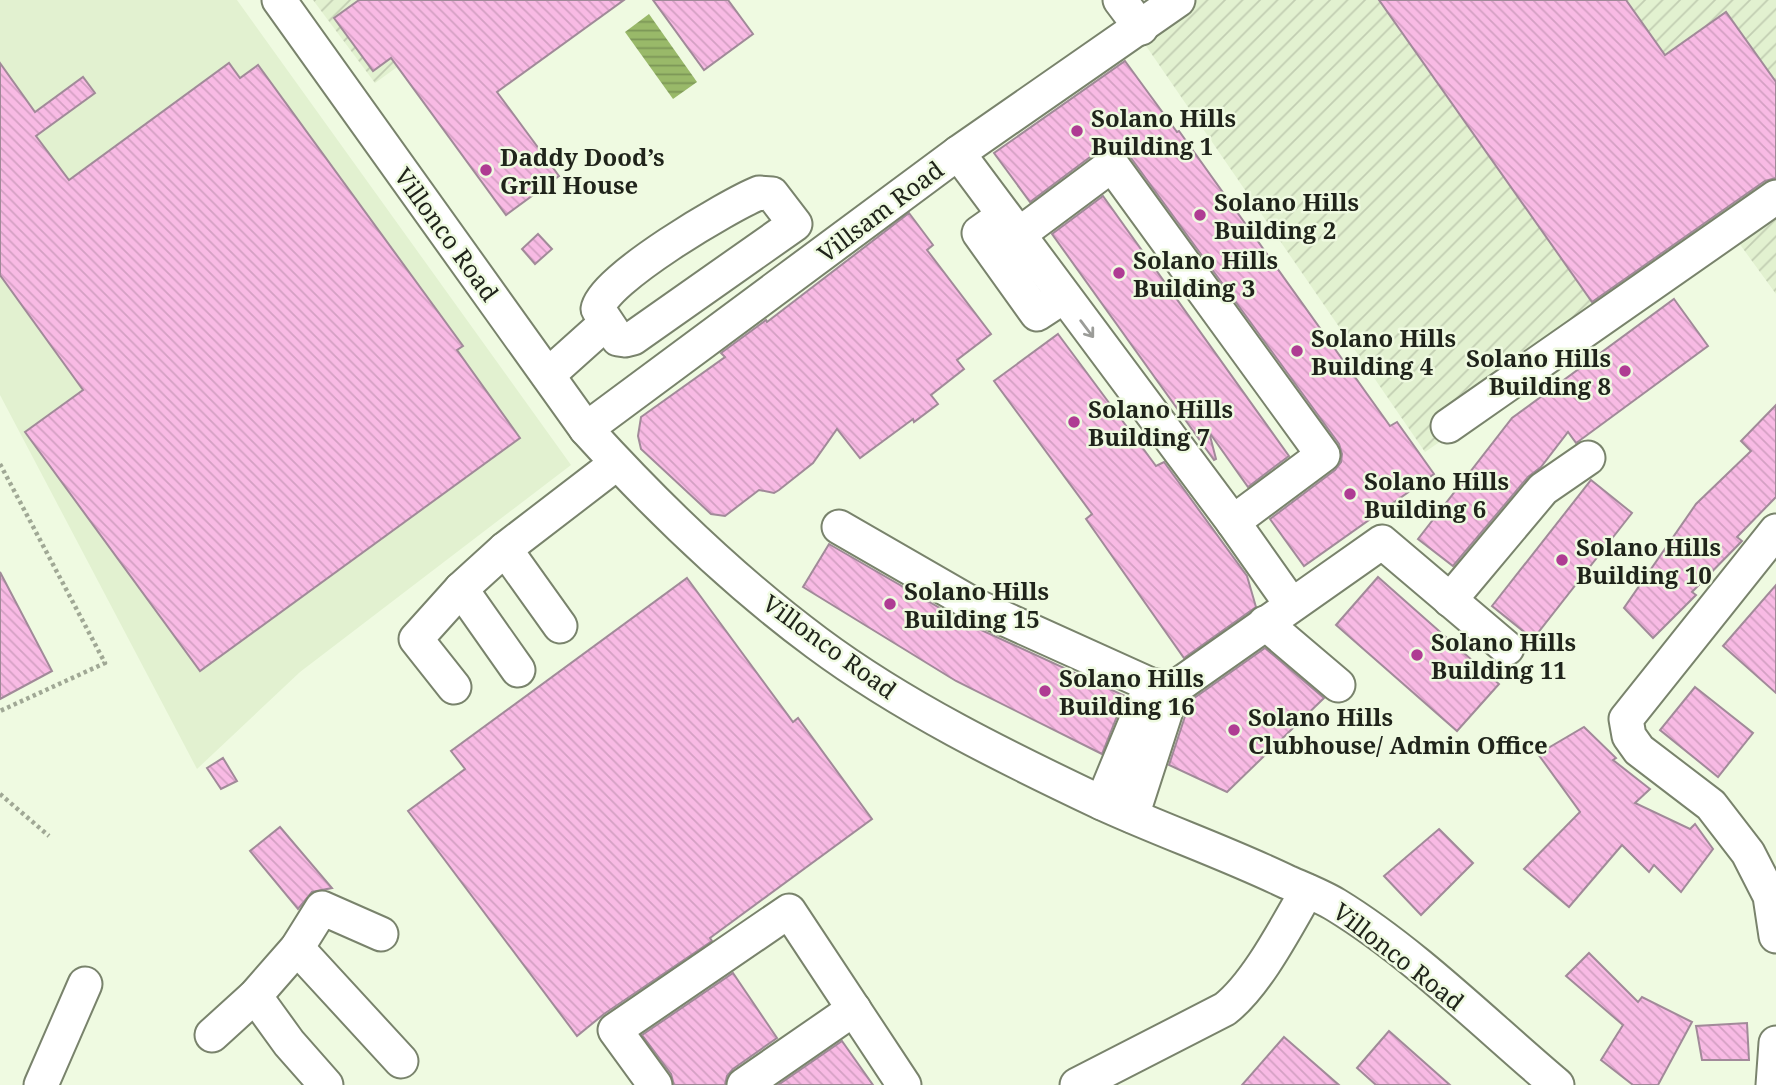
<svg xmlns="http://www.w3.org/2000/svg" width="1776" height="1085" font-family="'Noto Serif',serif">
	<style>
		.built { fill: #e2f1d0 }
		.industrial { fill: url(#industrial-furrows) }
		.water { fill: url(#water-rules) }
		.building { fill: url(#building-back-hatch); stroke: #a18a99; stroke-width: 2 }
		.lines { fill: none; stroke-linecap: round; stroke-linejoin: round }
		.minor-casing { stroke: #79836c; stroke-width: 37 }
		.path { stroke: #a0a895; stroke-width: 4.5; stroke-dasharray: 3.5 3.5; stroke-linecap: butt }
		.minor { stroke: #fff; stroke-width: 33 }
		.oneway { stroke: #9b9c98 }
		.poi-dot { fill: #af3b93; stroke: #effae1; stroke-width: 2.5 }
		.labels { text-anchor: middle; dominant-baseline: central; stroke-width: 5; stroke-linejoin: round; paint-order: stroke }
		.poi-label { font-size: 24px; font-weight: bold; fill: #20241b; stroke: #effae1; text-anchor: start }
		.street-label { font-size: 24px; fill: #20241b; stroke: #effae1 }
	</style>
	<defs>
		<pattern id="industrial-furrows" width="10" height="10" patternUnits="userSpaceOnUse" patternTransform="scale(1.75)"><rect width="10" height="10" fill="#e2f1d0"/><path d="M-1 1l2-2M0 10L10 0M9 11l2-2" fill="none" stroke="#c2ceb2"/></pattern>
		<pattern id="water-rules" width="6" height="5" patternUnits="userSpaceOnUse" patternTransform="scale(1.75)"><rect width="6" height="5" fill="#99b969"/><path d="M0 2.5h6" fill="none" stroke="#7c9656"/></pattern>
		<pattern id="building-back-hatch" width="6" height="6" patternUnits="userSpaceOnUse" patternTransform="scale(1.75)"><rect width="6" height="6" fill="#f8bae4"/><path d="M-1 5l2 2M0 0l6 6M5-1l2 2" fill="none" stroke="#d4a0c3"/></pattern>
	</defs>
	<rect width="100%" height="100%" fill="#effae1"/>
	<!-- built -->
	<polygon class="built" points="0,0 237,0 571,465 300,672 197,769 0,395"/>
	<!-- industrial -->
	<g class="industrial">
		<polygon points="313,0 490,0 375,83"/>
		<polygon points="1197,0 1776,0 1776,294 1736,239 1425,452 1142,40"/>
	</g>
	<!-- water -->
	<polygon class="water" points="649,14 697,82 673,99 625,32"/>
	<!-- building -->
	<g class="building">
		<polygon points="359,0 624,0 497,92 559,176 506,215 391,58 373,71 334,18"/>
		<polygon points="653,0 728,0 753,34 704,70"/>
		<polygon points="1379,0 1626,0 1665,55 1726,12 1776,82 1776,178 1765,181 1592,302"/>
		<polygon points="1125,61 1177,132 1179,131 1390,426 1397,422 1434,474 1304,566 1270,519 1335,470 1341,462 1342,454 1339,444 1128,154 1120,148 1111,146 1101,149 1030,202 994,153"/>
		<polygon points="0,63 35,112 83,77 95,93 36,136 69,180 229,63 240,78 258,65 463,346 457,350 520,438 200,671 25,432 83,390 0,275"/>
		<polygon points="1103,196 1289,456 1248,487 1209,432 1216,459 1214,460 1052,234"/>
		<polygon points="909,213 933,245 927,250 991,334 957,360 964,369 931,395 938,404 914,422 913,419 860,458 837,429 813,463 779,490 774,493 759,490 725,516 711,514 641,449 638,436 641,417 725,357 721,353 766,320 767,322"/>
		<polygon points="538,234 552,249 535,264 522,249"/>
		<polygon points="1674,299 1708,346 1579,441 1576,443 1568,432 1541,467 1528,477 1453,566 1418,539 1512,418"/>
		<polygon points="1058,334 1156,466 1164,462 1247,576 1256,607 1184,658 1086,519 1092,514 994,381"/>
		<polygon points="1776,405 1776,497 1737,537 1742,541 1692,592 1696,595 1653,638 1624,608 1696,504 1751,451 1741,441"/>
		<polygon points="1591,480 1632,513 1533,639 1492,606"/>
		<polygon points="829,544 966,623 1125,696 1102,754 956,681 803,587"/>
		<polygon points="0,572 52,671 0,699"/>
		<polygon points="1378,577 1499,684 1457,731 1336,625"/>
		<polygon points="687,578 793,722 798,718 872,819 710,938 712,941 604,1014 577,1036 408,811 465,769 451,751"/>
		<polygon points="1776,585 1776,693 1723,646"/>
		<polygon points="1265,648 1324,698 1227,792 1169,765 1190,701"/>
		<polygon points="1695,687 1753,733 1718,777 1660,730"/>
		<polygon points="1584,727 1616,758 1613,760 1650,789 1635,803 1690,829 1695,824 1713,849 1681,892 1654,865 1649,872 1622,845 1569,907 1524,869 1580,812 1538,754"/>
		<polygon points="223,758 237,781 221,789 207,768"/>
		<polygon points="280,827 332,888 312,892 298,909 250,851"/>
		<polygon points="1439,829 1473,863 1421,915 1384,876"/>
		<polygon points="1589,953 1638,1002 1642,997 1692,1022 1658,1085 1633,1085 1601,1060 1623,1025 1566,976"/>
		<polygon points="733,973 777,1038 733,1069 727,1076 725,1085 674,1085 671,1074 642,1035"/>
		<polygon points="1747,1023 1749,1060 1702,1060 1696,1026"/>
		<polygon points="1389,1031 1450,1085 1376,1085 1357,1068"/>
		<polygon points="1284,1037 1339,1085 1242,1085"/>
		<polygon points="842,1041 873,1085 778,1085"/>
	</g>
	<g class="lines">
		<!-- minor casing -->
		<g class="minor-casing">
			<g id="minor">
				<path d="M279 0 586 429C657 507 732 580 817 643 903 707 1005 757 1102 803 1163 831 1227 853 1287 882 1303 889 1321 896 1336 905 1413 952 1487 1026 1557 1085"/>
				<polyline points="1120,0 1141,28"/>
				<polyline points="958,153 1233,522 1291,604"/>
				<path d="M759 193 772 194 795 224 633 338 625 340 618 339 598 309C602 280 729 205 759 193Z"/>
				<polyline points="1003,216 979,233 1037,314 1063,297"/>
				<polyline points="1018,235 1112,165 1323,455 1233,522"/>
				<polyline points="548,375 606,323"/>
				<polyline points="1448,426 1776,197"/>
				<polyline points="586,429 958,153 1178,0"/>
				<polyline points="839,527 976,606 1151,685 1173,689"/>
				<polyline points="1776,531 1626,719 1629,736 1639,750 1711,805 1748,853 1770,896 1776,936"/>
				<polyline points="505,549 560,626"/>
				<polyline points="461,589 518,670"/>
				<polyline points="1450,600 1543,489 1588,458"/>
				<polyline points="1265,623 1338,685"/>
				<polyline points="454,687 416,639 461,589 505,549 617,463"/>
				<polyline points="1102,803 1151,685"/>
				<polyline points="1132,816 1173,689 1382,542 1507,648"/>
				<polyline points="297,948 401,1061"/>
				<polyline points="255,996 289,1043 326,1085"/>
				<polyline points="212,1035 255,996 297,948 322,908 381,934"/>
				<polyline points="41,1085 85,984"/>
				<polyline points="655,1085 615,1030 789,911 904,1085"/>
				<polyline points="744,1085 854,1009"/>
				<path d="M1077 1085 1225 1009C1257 984 1286 927 1307 891"/>
				<polyline points="1773,1085 1776,1043"/>
			</g>
		</g>
		<!-- path -->
		<g class="path">
			<polyline points="0,464 105,663 0,711"/>
			<polyline points="0,794 49,836"/>
		</g>
		<!-- minor -->
		<use href="#minor" class="minor"/>
	</g>
	<!-- one-way arrows -->
	<defs><path id="oneway-shaft" d="M-6 0H5M1.5-3L5.5 0L1.5 3" fill="none" stroke-width="1.6" stroke-linecap="round" stroke-linejoin="round" transform="scale(1.75)"/></defs>
	<use class="oneway" href="#oneway-shaft" transform="translate(1087 329) rotate(53)"/>
	<!-- markers -->
	<g class="poi-dot">
		<circle cx="1077" cy="131" r="7"/>
		<circle cx="486" cy="170" r="7"/>
		<circle cx="1200" cy="215" r="7"/>
		<circle cx="1119" cy="273" r="7"/>
		<circle cx="1297" cy="351" r="7"/>
		<circle cx="1625" cy="371" r="7"/>
		<circle cx="1074" cy="422" r="7"/>
		<circle cx="1350" cy="494" r="7"/>
		<circle cx="1562" cy="560" r="7"/>
		<circle cx="890" cy="604" r="7"/>
		<circle cx="1417" cy="655" r="7"/>
		<circle cx="1045" cy="691" r="7"/>
		<circle cx="1234" cy="730" r="7"/>
	</g>
	<g class="labels">
		<!-- poi labels -->
		<g class="poi-label">
			<text x="1091" y="117">Solano Hills<tspan x="1091" dy="28">Building 1</tspan></text>
			<text x="500" y="156">Daddy Dood’s<tspan x="500" dy="28">Grill House</tspan></text>
			<text x="1214" y="201">Solano Hills<tspan x="1214" dy="28">Building 2</tspan></text>
			<text x="1133" y="259">Solano Hills<tspan x="1133" dy="28">Building 3</tspan></text>
			<text x="1311" y="337">Solano Hills<tspan x="1311" dy="28">Building 4</tspan></text>
			<text x="1611" y="357" text-anchor="end">Solano Hills<tspan x="1611" dy="28">Building 8</tspan></text>
			<text x="1088" y="408">Solano Hills<tspan x="1088" dy="28">Building 7</tspan></text>
			<text x="1364" y="480">Solano Hills<tspan x="1364" dy="28">Building 6</tspan></text>
			<text x="1576" y="546">Solano Hills<tspan x="1576" dy="28">Building 10</tspan></text>
			<text x="904" y="590">Solano Hills<tspan x="904" dy="28">Building 15</tspan></text>
			<text x="1431" y="641">Solano Hills<tspan x="1431" dy="28">Building 11</tspan></text>
			<text x="1059" y="677">Solano Hills<tspan x="1059" dy="28">Building 16</tspan></text>
			<text x="1248" y="716">Solano Hills<tspan x="1248" dy="28">Clubhouse/ Admin Office</tspan></text>
		</g>
		<!-- street labels -->
		<g class="street-label">
			<text transform="translate(880 211) rotate(-37)">Villsam Road</text>
			<text transform="translate(447 234) rotate(54)">Villonco Road</text>
			<text transform="translate(830 646) rotate(36)">Villonco Road</text>
			<text transform="translate(1399 956) rotate(38)">Villonco Road</text>
		</g>
	</g>
</svg>
